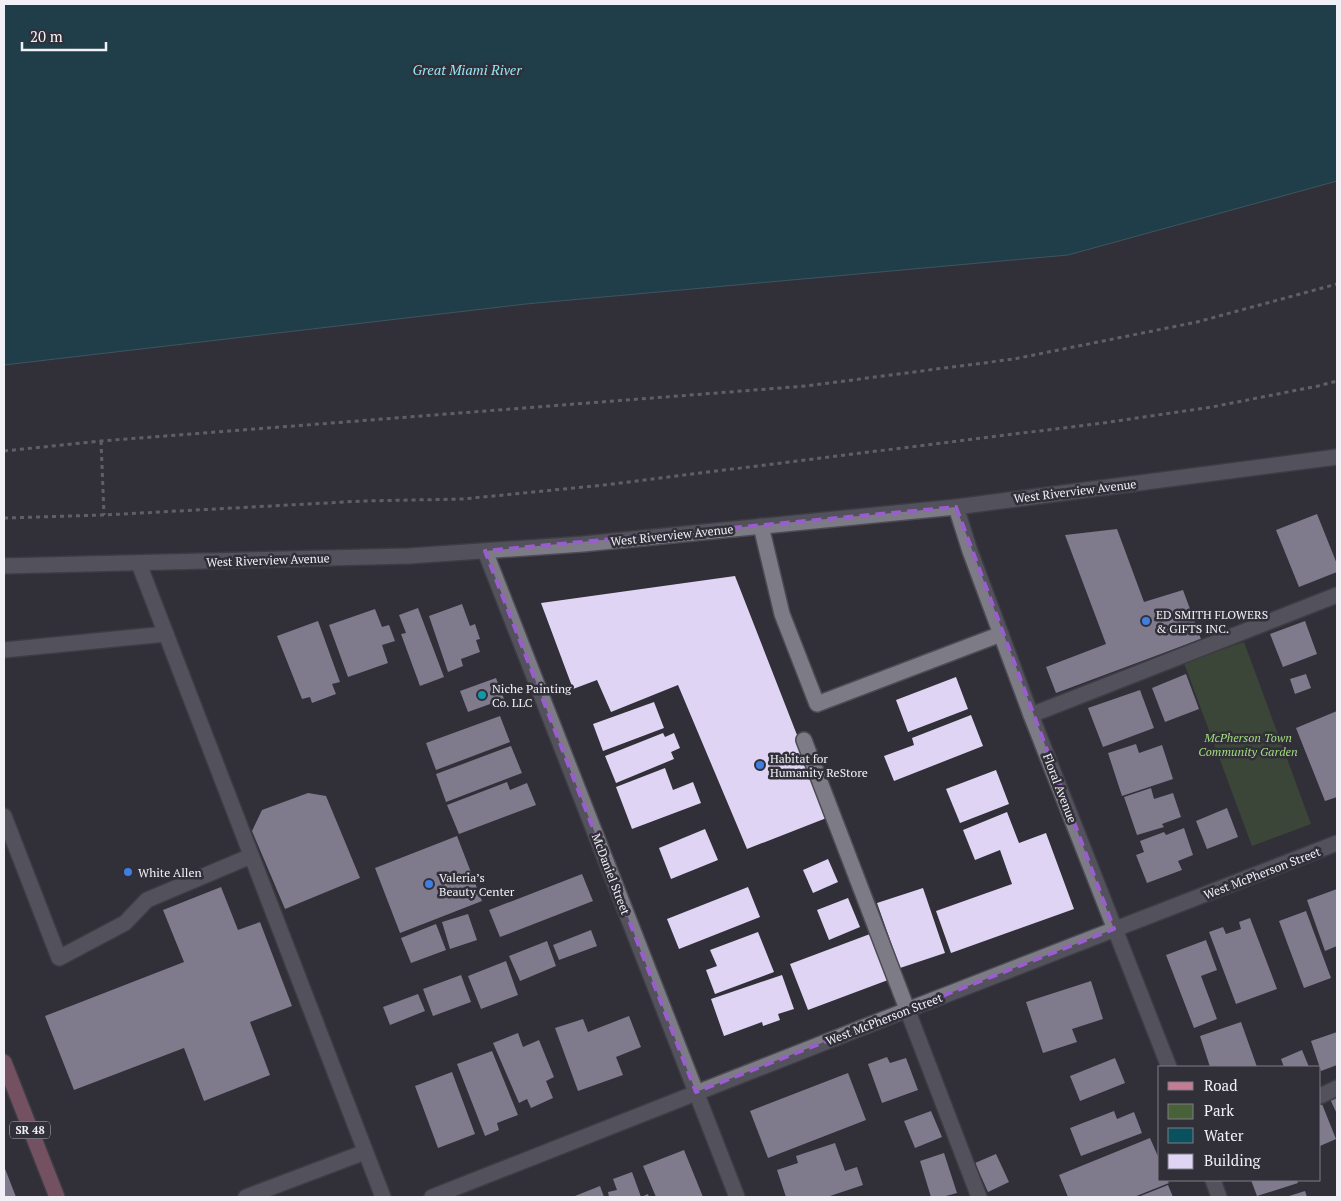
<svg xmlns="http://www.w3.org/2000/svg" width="1341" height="1201" font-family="'PT Serif',serif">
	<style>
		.green { fill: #486139 }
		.water { fill: #0b515d; stroke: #50818b }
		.building { fill: #e0d4f4 }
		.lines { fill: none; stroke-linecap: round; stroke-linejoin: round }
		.service-casing { stroke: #4d4b53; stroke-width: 18 }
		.minor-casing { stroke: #4d4b53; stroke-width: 18 }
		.secondary-casing { stroke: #4d4b53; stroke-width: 18 }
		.primary-casing { stroke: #4d4b53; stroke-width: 18 }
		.path { stroke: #99979f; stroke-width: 3; stroke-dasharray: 4 4; stroke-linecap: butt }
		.service { stroke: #7d7b86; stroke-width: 15 }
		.minor { stroke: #7d7b86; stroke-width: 15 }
		.secondary { stroke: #7d7b86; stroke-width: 15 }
		.primary { stroke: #c57b92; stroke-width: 15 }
		.marked { fill: none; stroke: #995dcd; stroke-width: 4; stroke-dasharray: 10 6; stroke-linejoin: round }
		.shop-dot { fill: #3f7fe0; stroke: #312f38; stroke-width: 2 }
		.culture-dot { fill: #0f9aa8; stroke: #312f38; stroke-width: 2 }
		.labels { text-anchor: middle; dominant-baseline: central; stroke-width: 5; stroke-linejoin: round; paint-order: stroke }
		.shield { fill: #312f38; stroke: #b8b6be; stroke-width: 1 }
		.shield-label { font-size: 11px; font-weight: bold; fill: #f2f0f7 }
		.street-label { font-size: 12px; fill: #f2f0f7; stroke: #312f38 }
		.poi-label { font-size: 12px; fill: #f2f0f7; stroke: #312f38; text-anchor: start }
		.park-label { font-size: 12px; font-style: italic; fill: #a1dd7e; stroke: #312f38 }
		.water-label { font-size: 14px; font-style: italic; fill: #93e6f7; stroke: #312f38 }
	</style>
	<rect width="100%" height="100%" fill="#312f38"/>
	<!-- green -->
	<polygon class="green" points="1244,642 1311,824 1252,846 1184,663"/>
	<!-- water -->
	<polygon class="water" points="4,4 1337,4 1337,181 1068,255 526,304 4,365"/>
	<!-- building -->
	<g class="building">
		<polygon points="1317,514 1337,564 1337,572 1299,587 1276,530"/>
		<polygon points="1117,529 1144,602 1183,590 1201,639 1056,693 1046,667 1106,644 1065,535"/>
		<polygon points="735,576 829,817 747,849 678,685 611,712 597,680 573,689 541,603"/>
		<polygon points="462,604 470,626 475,624 480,639 476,640 480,652 461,659 463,666 448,672 429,616"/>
		<polygon points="418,608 444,677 420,686 401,634 406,633 399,615"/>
		<polygon points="375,609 382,627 389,625 395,641 382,645 388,663 348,677 329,625"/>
		<polygon points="318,621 340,682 332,684 336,694 312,703 310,697 302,699 277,636"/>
		<polygon points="1305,621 1317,654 1283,667 1270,634"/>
		<polygon points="1186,674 1199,709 1165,722 1152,688"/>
		<polygon points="1306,674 1311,688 1295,694 1290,679"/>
		<polygon points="956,677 968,709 908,732 896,700"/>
		<polygon points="496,678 504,699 468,712 460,691"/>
		<polygon points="1140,690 1154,728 1103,747 1088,708"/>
		<polygon points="654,702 664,728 603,751 593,724"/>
		<polygon points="1337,711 1337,797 1325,801 1296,728"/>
		<polygon points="971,715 983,746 894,781 884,756 914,745 912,738"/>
		<polygon points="500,716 510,742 436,770 426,743"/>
		<polygon points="663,733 665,737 674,733 680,748 671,752 674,759 616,783 605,756"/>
		<polygon points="1136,744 1139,753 1162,745 1173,779 1122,796 1108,753"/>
		<polygon points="511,746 522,773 446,802 436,774"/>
		<polygon points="665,768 673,790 693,782 701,803 632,829 616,787"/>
		<polygon points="996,770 1009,804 960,823 946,789"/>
		<polygon points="507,782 510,790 527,783 536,805 459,834 447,805"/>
		<polygon points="1151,788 1154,799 1173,793 1181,817 1162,824 1164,827 1137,835 1124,797"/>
		<polygon points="308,793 326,796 360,878 285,909 252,831 262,810"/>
		<polygon points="1227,808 1238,837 1207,849 1196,821"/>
		<polygon points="1007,812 1019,843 1046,833 1074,909 951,953 936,911 1012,884 1000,850 975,860 963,830"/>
		<polygon points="1184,828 1193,855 1178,861 1182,870 1147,883 1136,855 1144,852 1140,841 1164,832 1166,835"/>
		<polygon points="705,829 718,860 671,879 659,848"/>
		<polygon points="457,836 482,901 400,933 375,868"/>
		<polygon points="828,859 838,882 813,893 803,870"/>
		<polygon points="582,874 593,901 500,937 489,910"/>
		<polygon points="221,887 238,930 260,922 292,1006 250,1022 270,1075 204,1101 184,1048 74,1090 45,1016 184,962 163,910"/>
		<polygon points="748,887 760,917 679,949 667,919"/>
		<polygon points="923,888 945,953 900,968 877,903"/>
		<polygon points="1337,889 1337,946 1325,951 1307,900"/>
		<polygon points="848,898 860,927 829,940 817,910"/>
		<polygon points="1306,911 1331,978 1304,988 1279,921"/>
		<polygon points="468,914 477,940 450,949 442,922"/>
		<polygon points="1250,918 1277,989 1236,1004 1209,932 1223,927 1226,934 1241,929 1239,922"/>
		<polygon points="436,924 446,950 411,963 401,938"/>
		<polygon points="591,930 597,946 559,960 553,945"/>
		<polygon points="758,932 774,972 715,994 706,970 717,966 710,950"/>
		<polygon points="870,934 888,980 808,1010 790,964"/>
		<polygon points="1206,940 1217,970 1201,976 1217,1019 1194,1028 1166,955"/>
		<polygon points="547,941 556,966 520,981 509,956"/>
		<polygon points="506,961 518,995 481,1009 468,976"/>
		<polygon points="461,975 471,1002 433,1016 423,989"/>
		<polygon points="782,975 794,1009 778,1014 780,1020 763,1026 762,1022 724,1036 711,999"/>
		<polygon points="1091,981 1103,1019 1072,1029 1077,1042 1043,1053 1026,1002"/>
		<polygon points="418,994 425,1011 390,1025 383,1007"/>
		<polygon points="629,1016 641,1047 616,1057 623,1075 578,1091 555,1028 583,1019 588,1032"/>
		<polygon points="1241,1022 1257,1067 1210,1067 1200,1036"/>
		<polygon points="1337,1032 1337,1065 1321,1071 1311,1041"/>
		<polygon points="518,1033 523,1047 539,1040 554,1077 546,1081 553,1098 531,1108 527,1099 519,1103 493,1043"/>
		<polygon points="1302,1050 1309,1067 1284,1067 1281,1059"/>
		<polygon points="492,1051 518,1115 497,1123 499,1130 485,1136 457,1064"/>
		<polygon points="887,1057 890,1063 906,1058 918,1090 882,1103 868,1064"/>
		<polygon points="1115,1058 1125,1083 1080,1101 1070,1076"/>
		<polygon points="452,1072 475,1134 438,1148 415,1086"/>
		<polygon points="848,1073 866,1120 768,1158 750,1111"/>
		<polygon points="1337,1096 1337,1114 1330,1099"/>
		<polygon points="1322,1104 1336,1139 1320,1146 1320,1105"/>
		<polygon points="931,1111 942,1137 915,1148 904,1121"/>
		<polygon points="1114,1111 1117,1119 1134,1112 1142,1133 1081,1156 1070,1128"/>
		<polygon points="1150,1138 1160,1161 1160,1180 1167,1180 1169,1183 1134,1197 1068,1197 1059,1175"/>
		<polygon points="835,1143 845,1171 857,1167 863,1185 827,1197 786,1197 777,1170 798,1163 796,1156"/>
		<polygon points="684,1150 703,1197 656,1197 643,1166"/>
		<polygon points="944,1153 957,1193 942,1197 931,1197 920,1161"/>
		<polygon points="996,1154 1009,1182 988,1192 975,1163"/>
		<polygon points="4,1166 16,1197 4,1197"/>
		<polygon points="632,1172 641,1197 648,1194 649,1197 609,1197 608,1192 617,1190 613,1179"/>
		<polygon points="1251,1180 1297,1180 1298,1183 1257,1196"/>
		<polygon points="1168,1185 1173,1197 1138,1197"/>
		<polygon points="600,1186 604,1197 575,1197 575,1196"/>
		<polygon points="1305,1191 1307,1197 1286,1197"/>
	</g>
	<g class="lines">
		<!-- service casing -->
		<g class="service-casing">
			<g id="service">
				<polyline points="761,526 782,614 817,704 1001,634"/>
				<polyline points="139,564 383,1197"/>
				<polyline points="4,650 166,634"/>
				<polyline points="1031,715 1337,595"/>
				<polyline points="804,740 979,1197"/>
				<polyline points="4,816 59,958 125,923 147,900 251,856"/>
				<polyline points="1320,1096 1337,1088"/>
				<polyline points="246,1197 365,1152"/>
			</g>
		</g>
		<!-- minor casing -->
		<g class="minor-casing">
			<g id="minor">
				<polyline points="956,507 970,551 1031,715 1169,1067"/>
				<polyline points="485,551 737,1197"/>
				<polyline points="1213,1180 1219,1197"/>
				<polyline points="432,1197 907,1010 1337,843"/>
			</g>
		</g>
		<!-- secondary casing -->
		<g class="secondary-casing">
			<polyline id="secondary" points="4,566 409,556 583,544 956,507 1337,457"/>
		</g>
		<!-- primary casing -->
		<g class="primary-casing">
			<polyline id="primary" points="4,1062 57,1197"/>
		</g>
		<!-- path -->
		<g class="path">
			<polyline points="101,441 104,515"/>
			<polyline points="4,451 101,441 806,386 1014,359 1197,322 1337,284"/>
			<polyline points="4,518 104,515 363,501 463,499 604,485 1103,423 1212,407 1318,386 1337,381"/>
		</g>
		<!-- service -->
		<use href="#service" class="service"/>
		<!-- minor -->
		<use href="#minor" class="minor"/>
		<!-- secondary -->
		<use href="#secondary" class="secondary"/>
		<!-- primary -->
		<use href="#primary" class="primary"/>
	</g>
	<!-- marked area -->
	<path d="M0 0H1341V1201H0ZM956 507 1114 929 696 1092 485 551Z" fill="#312f38" fill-opacity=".55" fill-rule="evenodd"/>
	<path class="marked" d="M956 507 1114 929 696 1092 485 551Z"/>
	<!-- markers -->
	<g class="shop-dot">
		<circle cx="1146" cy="621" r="5"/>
		<circle cx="760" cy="765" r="5"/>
		<circle cx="128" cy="872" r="5"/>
		<circle cx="429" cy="884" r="5"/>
	</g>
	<circle class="culture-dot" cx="482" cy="695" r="5"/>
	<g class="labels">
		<!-- shield labels -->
		<rect class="shield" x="10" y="1121.5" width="40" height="17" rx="4"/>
		<g class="shield-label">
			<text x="30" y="1130">SR 48</text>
		</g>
		<!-- street labels -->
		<g class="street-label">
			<text transform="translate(1075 491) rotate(-7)">West Riverview Avenue</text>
			<text transform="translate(672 535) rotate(-6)">West Riverview Avenue</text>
			<text transform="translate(268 560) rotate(-2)">West Riverview Avenue</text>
			<text transform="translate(1060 788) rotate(69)">Floral Avenue</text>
			<text transform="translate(1262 873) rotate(-21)">West McPherson Street</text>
			<text transform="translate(611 874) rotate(69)">McDaniel Street</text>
			<text transform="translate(884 1019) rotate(-21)">West McPherson Street</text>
		</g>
		<!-- poi labels -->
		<g class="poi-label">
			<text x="1156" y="614">ED SMITH FLOWERS<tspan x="1156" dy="14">&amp; GIFTS INC.</tspan></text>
			<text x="492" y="688">Niche Painting<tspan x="492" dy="14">Co. LLC</tspan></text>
			<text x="770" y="758">Habitat for<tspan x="770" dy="14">Humanity ReStore</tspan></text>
			<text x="138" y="872">White Allen</text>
			<text x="439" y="877">Valeria’s<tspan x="439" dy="14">Beauty Center</tspan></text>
		</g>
		<!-- park labels -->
		<g class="park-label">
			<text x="1248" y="737">McPherson Town<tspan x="1248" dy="14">Community Garden</tspan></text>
		</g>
		<!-- water labels -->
		<g class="water-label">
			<text x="467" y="69">Great Miami River</text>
		</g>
	</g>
	<!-- border -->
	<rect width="1341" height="1201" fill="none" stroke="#f2f0f7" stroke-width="10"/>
	<!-- legend -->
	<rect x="1158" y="1066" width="162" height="115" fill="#312f38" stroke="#7e7c84"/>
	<rect x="1168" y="1082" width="25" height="8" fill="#c57b92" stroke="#7e7c84"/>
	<text x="1204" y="1091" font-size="15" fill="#f2f0f7">Road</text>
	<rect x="1168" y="1104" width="25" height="15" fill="#486139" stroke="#7e7c84"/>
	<text x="1204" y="1116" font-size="15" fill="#f2f0f7">Park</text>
	<rect x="1168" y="1128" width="25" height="15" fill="#0b515d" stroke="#7e7c84"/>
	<text x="1204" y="1141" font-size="15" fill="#f2f0f7">Water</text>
	<rect x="1168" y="1154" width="25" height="15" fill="#e0d4f4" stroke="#7e7c84"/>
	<text x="1204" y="1166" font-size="15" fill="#f2f0f7">Building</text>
	<!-- scale -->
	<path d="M22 42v8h84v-8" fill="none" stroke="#f2f0f7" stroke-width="2.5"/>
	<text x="30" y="42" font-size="15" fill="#f2f0f7" stroke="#312f38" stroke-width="4" paint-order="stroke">20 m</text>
</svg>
